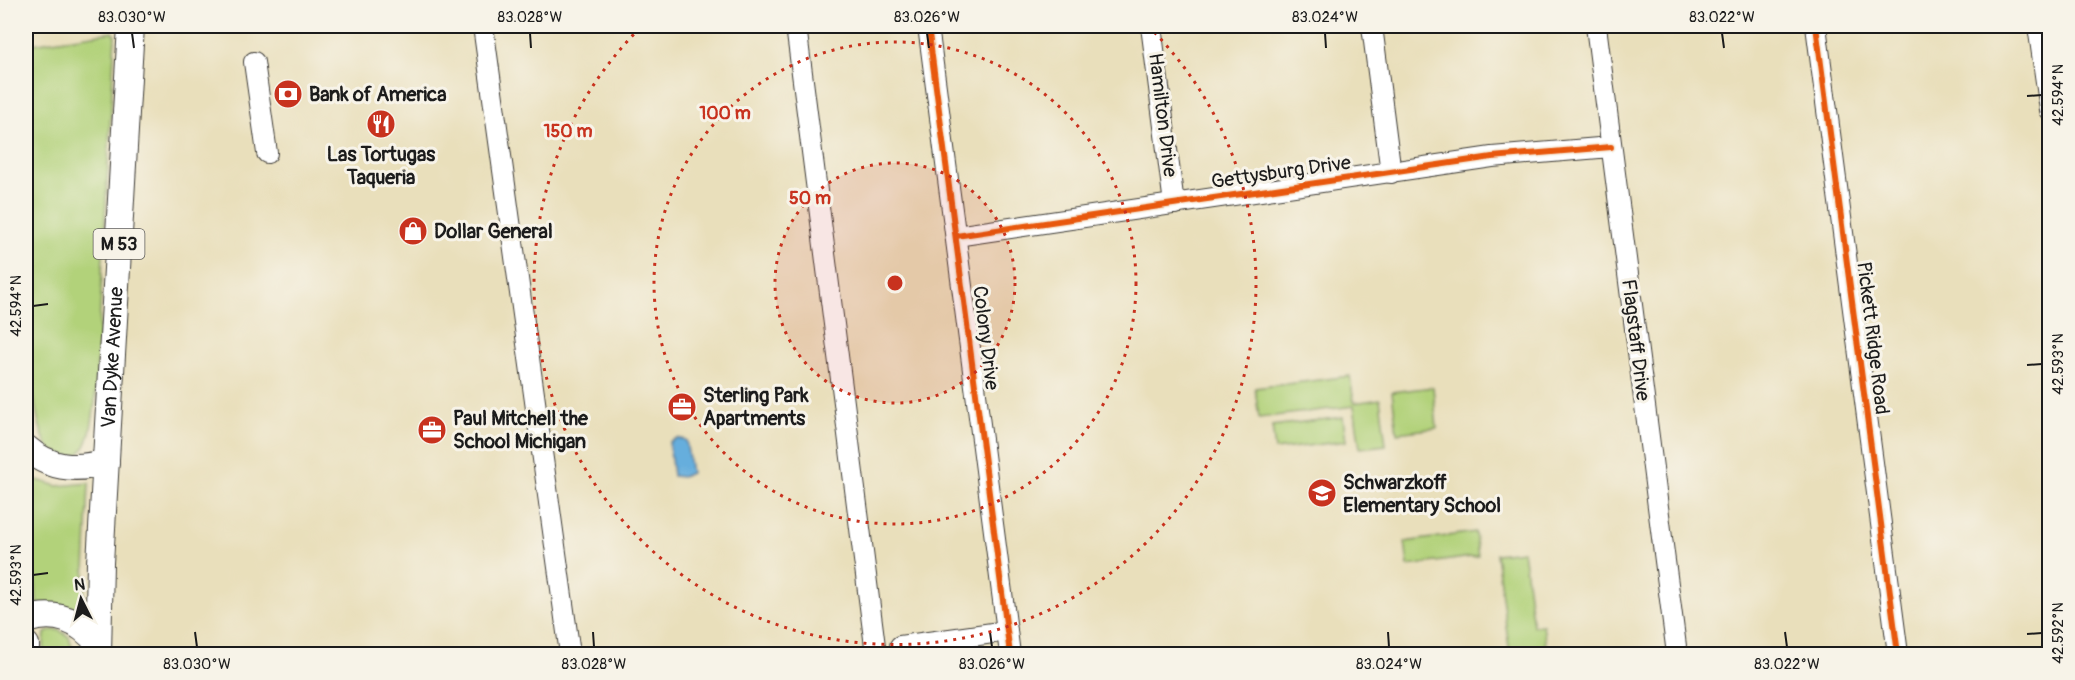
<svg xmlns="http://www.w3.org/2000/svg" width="2075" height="680" font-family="Pangolin,sans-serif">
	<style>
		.green { fill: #b2d27a; stroke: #67774b; stroke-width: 1.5 }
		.water { fill: #66aedd; stroke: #41657c; stroke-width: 1.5 }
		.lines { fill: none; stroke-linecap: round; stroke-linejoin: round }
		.minor-casing { stroke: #3b3934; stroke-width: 22 }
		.major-casing { stroke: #3b3934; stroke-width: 28 }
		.minor { stroke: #fff; stroke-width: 20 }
		.major { stroke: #fff; stroke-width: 26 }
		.cycleway-casing { stroke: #f7f3e8; stroke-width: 10 }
		.cycleway { stroke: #e8590c; stroke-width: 6 }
		.ticks { fill: none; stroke: #1c1c1c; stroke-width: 2 }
		.ring { fill: none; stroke: #c8321e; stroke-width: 3; stroke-dasharray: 3 6 }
		.labels { text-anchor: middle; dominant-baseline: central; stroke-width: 6; stroke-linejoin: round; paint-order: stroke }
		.shield { fill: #f7f3e8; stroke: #5e5c59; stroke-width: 1.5 }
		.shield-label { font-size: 18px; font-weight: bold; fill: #1c1c1c }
		.poi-label { font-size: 20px; font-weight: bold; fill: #1c1c1c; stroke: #f7f3e8; text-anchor: start }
		.street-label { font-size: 20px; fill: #1c1c1c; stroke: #f7f3e8 }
		.centre { fill: #c8321e; stroke: #f7f3e8; stroke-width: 3 }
		.ring-label { font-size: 18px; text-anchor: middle; font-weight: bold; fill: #c8321e; stroke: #f7f3e8; stroke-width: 6; stroke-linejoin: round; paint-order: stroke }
		.neatline { fill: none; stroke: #1c1c1c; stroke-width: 2 }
		.ticks-label { font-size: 15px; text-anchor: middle; fill: #1c1c1c }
	</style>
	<rect width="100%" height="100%" fill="#f7f3e8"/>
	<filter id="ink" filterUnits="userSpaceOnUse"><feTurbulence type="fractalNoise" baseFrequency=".0167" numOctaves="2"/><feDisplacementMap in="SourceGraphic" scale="12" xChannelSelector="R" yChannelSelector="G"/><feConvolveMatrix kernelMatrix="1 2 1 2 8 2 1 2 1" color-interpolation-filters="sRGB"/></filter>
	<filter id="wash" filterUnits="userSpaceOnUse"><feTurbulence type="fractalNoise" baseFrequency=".008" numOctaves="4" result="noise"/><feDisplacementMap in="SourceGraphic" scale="24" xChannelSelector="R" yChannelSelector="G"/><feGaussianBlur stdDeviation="1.35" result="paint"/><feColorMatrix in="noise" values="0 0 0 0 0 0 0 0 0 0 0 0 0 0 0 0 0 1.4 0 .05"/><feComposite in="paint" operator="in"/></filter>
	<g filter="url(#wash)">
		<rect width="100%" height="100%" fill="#e9dfbb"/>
		<!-- green -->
		<g class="green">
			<path d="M113 32 115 35 95 403C92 418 91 457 70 456 64 455 57 452 51 450 14 412 26 112 26 45Z"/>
			<polygon points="1350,376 1354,403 1380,399 1386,445 1360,448 1354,406 1259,418 1255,388"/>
			<polygon points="1433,387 1437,428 1397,433 1392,392"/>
			<polygon points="1343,417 1346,441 1275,450 1272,426"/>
			<polygon points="26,477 58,486 89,483 83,614 56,604 37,604"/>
			<polygon points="1475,532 1478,556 1408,566 1405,542"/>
			<polygon points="1523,551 1533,626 1543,625 1547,654 1510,654 1496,554"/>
			<polygon points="52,630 59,630 69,637 74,654 43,654 45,633"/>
		</g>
		<!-- water -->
		<polygon class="water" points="677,438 686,440 691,473 682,477 673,476 669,442"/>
	</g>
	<g filter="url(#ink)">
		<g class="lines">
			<!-- minor casing -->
			<g class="minor-casing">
				<g id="minor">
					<polyline points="483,26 570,654"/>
					<polyline points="796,26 876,654"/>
					<polyline points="928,26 1010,654"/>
					<polyline points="1151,26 1174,204"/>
					<polyline points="1372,26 1391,173"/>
					<polyline points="1596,26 1677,654"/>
					<polyline points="1816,26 1898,654"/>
					<polyline points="2038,26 2050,110"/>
					<polyline points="254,62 267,153"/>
					<polyline points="956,236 1492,157 1611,147"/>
					<polyline points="900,646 1007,631"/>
				</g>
			</g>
			<!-- major casing -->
			<g class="major-casing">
				<g id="major">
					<path d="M26 448C50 469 76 471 106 462"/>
					<path d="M26 620C56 610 78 620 98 643"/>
					<polyline points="26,645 26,654"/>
					<path id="s1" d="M98 654 100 563 131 26"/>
				</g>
			</g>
			<!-- minor -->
			<use href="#minor" class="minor"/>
			<!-- major -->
			<use href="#major" class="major"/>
			<!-- cycleway casing -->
			<g class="cycleway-casing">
				<g id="cycleway">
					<polyline points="928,26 1010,654"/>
					<polyline points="1816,26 1898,654"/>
					<polyline points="956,236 1492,157 1611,147"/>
				</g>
			</g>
			<!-- cycleway -->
			<use href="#cycleway" class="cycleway"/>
		</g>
	</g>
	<!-- ticks -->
	<path class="ticks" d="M132 33 134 48M530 33 531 48M927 33 929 48M1325 33 1326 48M1722 33 1724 48M2027 96 2042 95M33 306 48 304M2027 365 2042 364M33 575 48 573M195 632 197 647M593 632 594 647M990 632 992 647M1388 632 1389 647M1785 632 1787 647M2027 634 2042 633"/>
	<!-- distance rings -->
	<circle cx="895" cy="283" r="120" fill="#c8321e" fill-opacity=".12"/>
	<g class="ring">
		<circle cx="895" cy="283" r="120"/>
		<circle cx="895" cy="283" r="241"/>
		<path d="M1148 26A361 361 0 1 1 642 26"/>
	</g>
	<!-- icons -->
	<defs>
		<g id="bank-disc" transform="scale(1.5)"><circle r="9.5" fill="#c8321e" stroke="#f7f3e8"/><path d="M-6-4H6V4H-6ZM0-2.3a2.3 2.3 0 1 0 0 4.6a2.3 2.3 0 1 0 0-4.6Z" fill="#fff"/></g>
		<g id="restaurant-disc" transform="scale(1.5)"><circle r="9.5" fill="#c8321e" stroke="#f7f3e8"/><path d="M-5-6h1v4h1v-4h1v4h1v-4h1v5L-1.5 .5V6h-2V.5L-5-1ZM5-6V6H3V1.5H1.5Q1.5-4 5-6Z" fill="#fff"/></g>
		<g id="shop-disc" transform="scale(1.5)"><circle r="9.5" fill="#c8321e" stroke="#f7f3e8"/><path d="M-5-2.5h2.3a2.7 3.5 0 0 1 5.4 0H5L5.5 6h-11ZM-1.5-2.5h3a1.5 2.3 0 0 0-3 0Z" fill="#fff"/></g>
		<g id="office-disc" transform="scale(1.5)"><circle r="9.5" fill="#c8321e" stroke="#f7f3e8"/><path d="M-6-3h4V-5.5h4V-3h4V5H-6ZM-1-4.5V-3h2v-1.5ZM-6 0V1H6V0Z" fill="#fff"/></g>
		<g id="school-disc" transform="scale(1.5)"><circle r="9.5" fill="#c8321e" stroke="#f7f3e8"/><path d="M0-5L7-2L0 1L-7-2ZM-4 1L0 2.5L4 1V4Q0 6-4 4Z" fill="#fff"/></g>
	</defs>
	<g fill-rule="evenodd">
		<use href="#bank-disc" x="288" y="94"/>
		<use href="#restaurant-disc" x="381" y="124"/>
		<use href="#shop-disc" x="413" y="231"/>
		<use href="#office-disc" x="682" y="407"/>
		<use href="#office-disc" x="432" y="430"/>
		<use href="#school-disc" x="1322" y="493"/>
	</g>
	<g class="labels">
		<!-- shield labels -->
		<rect class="shield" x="93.5" y="229" width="51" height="30" rx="4.5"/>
		<g class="shield-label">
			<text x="119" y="244">M 53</text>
		</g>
		<!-- poi labels -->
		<g class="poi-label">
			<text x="309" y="94">Bank of America</text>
			<text x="381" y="154" text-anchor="middle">Las Tortugas<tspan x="381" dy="23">Taqueria</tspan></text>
			<text x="434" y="231">Dollar General</text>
			<text x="703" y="395">Sterling Park<tspan x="703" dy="23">Apartments</tspan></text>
			<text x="453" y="418">Paul Mitchell the<tspan x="453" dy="23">School Michigan</tspan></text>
			<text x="1343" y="482">Schwarzkoff<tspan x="1343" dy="23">Elementary School</tspan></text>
		</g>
		<!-- street labels -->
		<g class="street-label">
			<text transform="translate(1163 115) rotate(83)">Hamilton Drive</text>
			<text transform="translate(1281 172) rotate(-8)">Gettysburg Drive</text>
			<text transform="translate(986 338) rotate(83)">Colony Drive</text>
			<text transform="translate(1873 338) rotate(83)">Pickett Ridge Road</text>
			<text transform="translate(1636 340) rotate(83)">Flagstaff Drive</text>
			<text stroke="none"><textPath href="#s1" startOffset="297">Van Dyke Avenue</textPath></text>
		</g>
	</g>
	<circle cx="895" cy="283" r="9" class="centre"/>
	<g class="ring-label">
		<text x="725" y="119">100 m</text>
		<text x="568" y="137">150 m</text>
		<text x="810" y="204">50 m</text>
	</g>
	<!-- margin -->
	<rect width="2075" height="680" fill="none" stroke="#f7f3e8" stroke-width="66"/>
	<!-- north arrow -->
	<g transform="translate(81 599) rotate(354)" stroke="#f7f3e8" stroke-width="4.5" paint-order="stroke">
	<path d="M0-4.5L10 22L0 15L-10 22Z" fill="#1c1c1c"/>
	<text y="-9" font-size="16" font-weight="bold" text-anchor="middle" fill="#1c1c1c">N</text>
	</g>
	<rect x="33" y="33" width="2009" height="614" class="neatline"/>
	<g class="ticks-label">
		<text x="132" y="22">83.030°W</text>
		<text x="530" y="22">83.028°W</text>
		<text x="927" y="22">83.026°W</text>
		<text x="1325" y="22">83.024°W</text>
		<text x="1722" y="22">83.022°W</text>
		<text transform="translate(2058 95) rotate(-90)" y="5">42.594°N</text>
		<text transform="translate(16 306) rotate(-90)" y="5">42.594°N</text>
		<text transform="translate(2058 364) rotate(-90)" y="5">42.593°N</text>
		<text transform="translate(16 575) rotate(-90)" y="5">42.593°N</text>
		<text transform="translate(2058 633) rotate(-90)" y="5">42.592°N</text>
		<text x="197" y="669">83.030°W</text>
		<text x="594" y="669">83.028°W</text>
		<text x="992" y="669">83.026°W</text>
		<text x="1389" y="669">83.024°W</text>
		<text x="1787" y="669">83.022°W</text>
	</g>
</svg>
